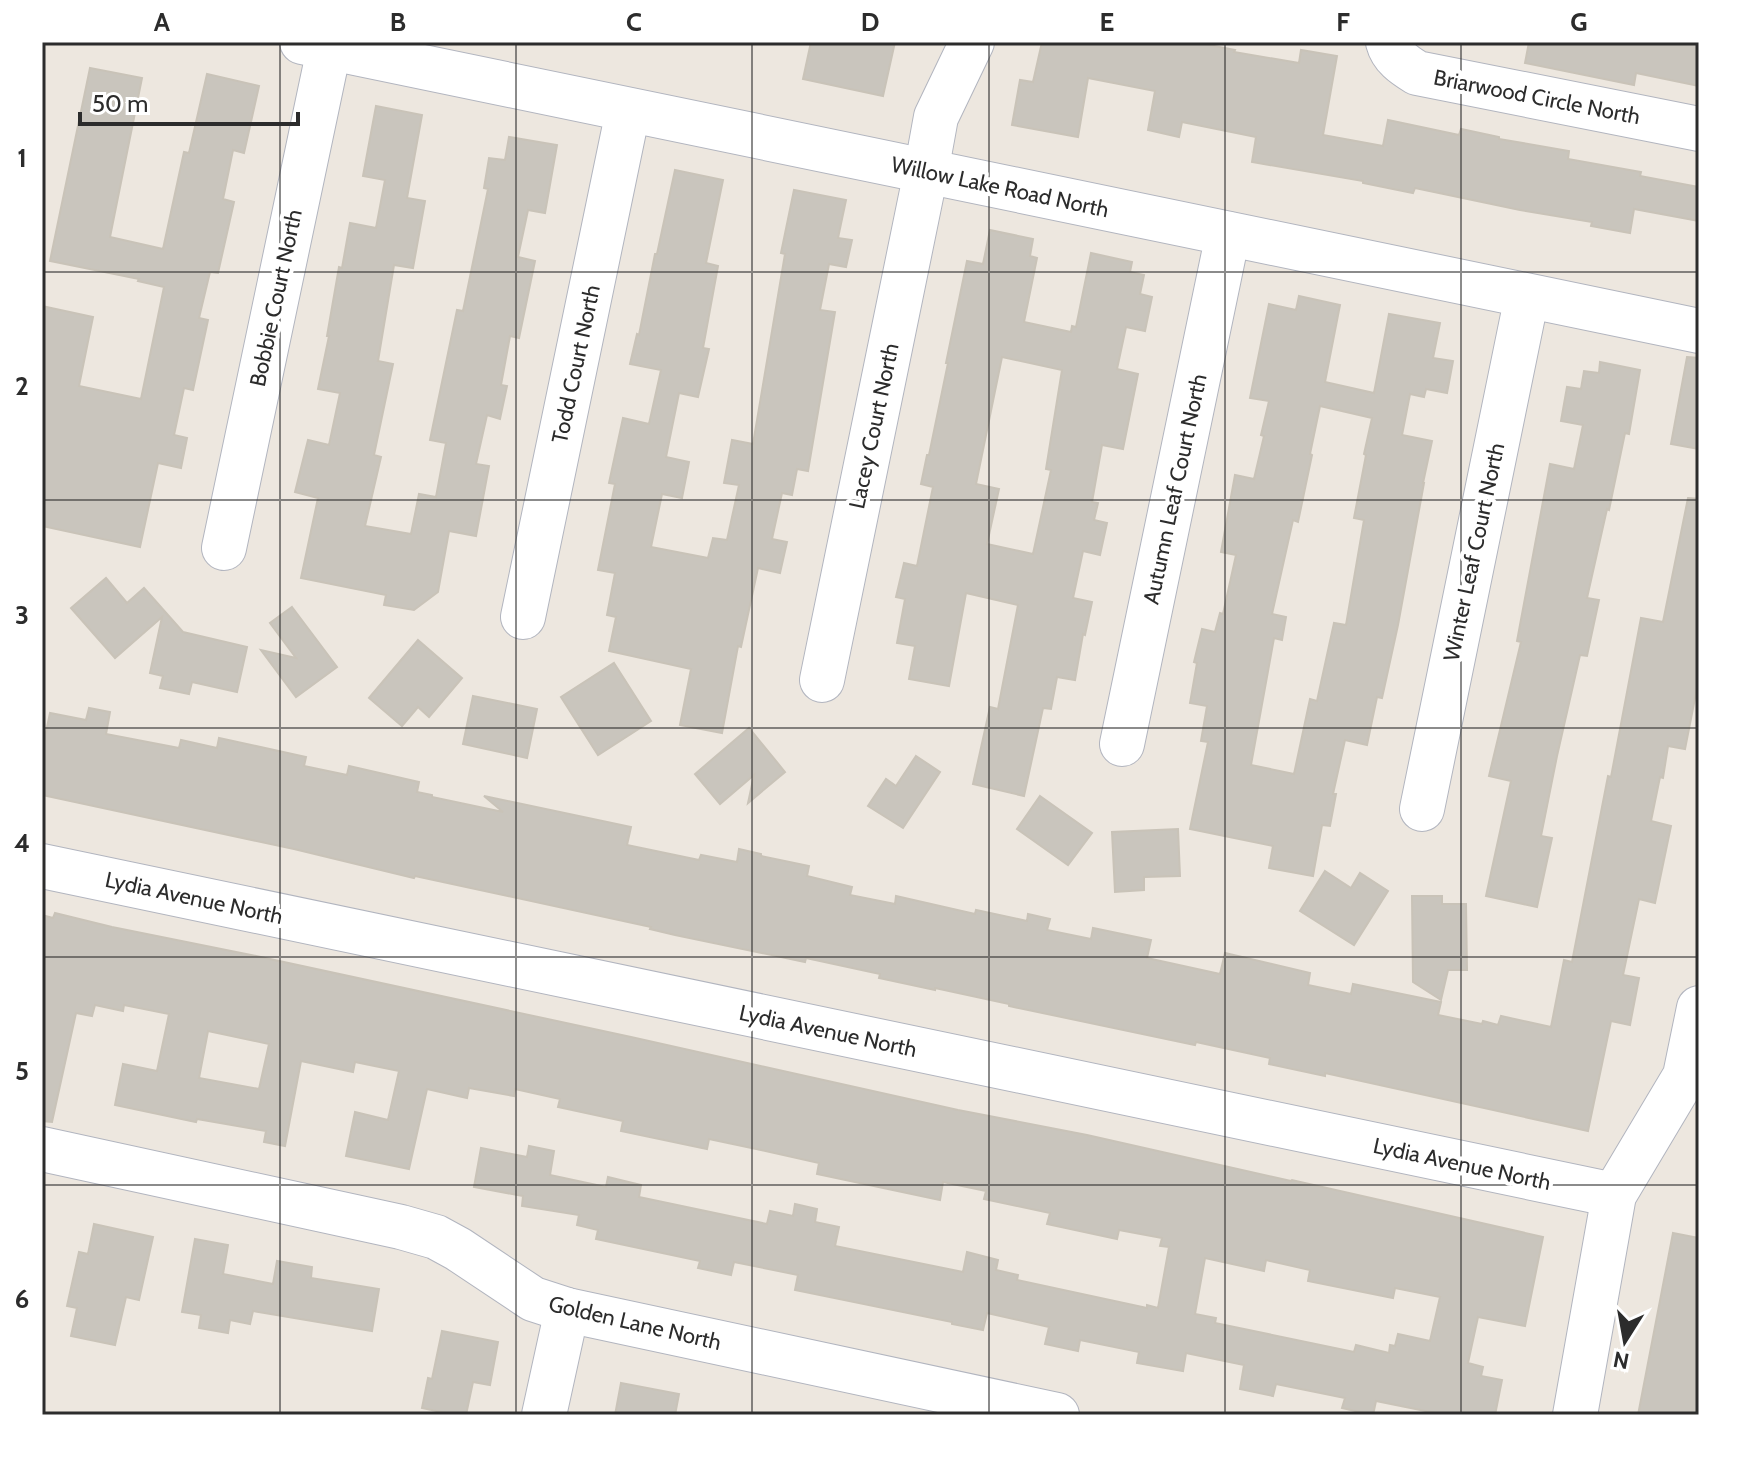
<svg xmlns="http://www.w3.org/2000/svg" width="1741" height="1457" font-family="Cabin,sans-serif">
	<style>
		.building { fill: #c9c5bd; stroke: #c9c3b8; stroke-width: 2; fill-rule: evenodd }
		.lines { fill: none; stroke-linecap: round; stroke-linejoin: round }
		.minor-casing { stroke: #b2b5bf; stroke-width: 46 }
		.minor { stroke: #fff; stroke-width: 44 }
		.grid { fill: none; stroke: #2c2c2c; stroke-width: 2; stroke-opacity: 0.55 }
		.labels { text-anchor: middle; dominant-baseline: central; stroke-width: 8; stroke-linejoin: round; paint-order: stroke }
		.street-label { font-size: 22px; fill: #2c2c2c; stroke: #fff }
		.neatline { fill: none; stroke: #2c2c2c; stroke-width: 3 }
		.grid-label { font-size: 26px; text-anchor: middle; font-weight: bold; fill: #2c2c2c }
	</style>
	<rect width="100%" height="100%" fill="#ede7df"/>
	<!-- building -->
	<g class="building">
		<polygon points="811,42 895,42 883,96 803,79"/>
		<polygon points="1042,42 1194,42 1235,50 1234,52 1299,63 1301,50 1337,56 1323,135 1383,146 1388,120 1459,135 1461,129 1499,137 1499,139 1569,151 1568,159 1641,172 1640,176 1699,187 1699,221 1634,209 1630,233 1591,226 1592,222 1520,210 1415,188 1413,193 1363,183 1363,181 1252,162 1256,137 1182,122 1179,137 1148,130 1155,91 1088,78 1078,137 1012,125 1020,80 1033,82"/>
		<polygon points="1529,42 1699,42 1699,86 1636,73 1634,85 1525,63"/>
		<polygon points="90,68 142,78 110,237 163,249 184,152 189,153 207,74 259,86 244,153 233,150 223,199 234,202 218,273 210,272 199,318 208,320 193,390 184,388 174,435 187,438 181,468 158,463 140,547 42,526 42,306 93,317 79,386 141,399 164,287 138,281 139,279 50,261"/>
		<polygon points="376,106 422,115 407,198 425,201 413,268 394,265 378,361 393,364 374,455 381,457 365,526 411,534 419,494 436,497 446,443 430,440 457,310 463,311 488,189 484,188 489,158 505,160 509,137 557,145 545,213 528,210 518,257 535,261 519,338 510,336 501,385 507,386 500,419 487,415 476,464 489,466 476,536 449,531 438,592 414,610 384,605 386,595 301,578 318,498 295,492 308,440 329,445 340,393 318,389 329,336 327,336 339,267 342,268 350,223 376,228 385,180 363,176"/>
		<polygon points="675,170 723,180 706,263 718,266 703,348 709,349 698,397 679,393 666,457 689,462 682,498 662,494 651,547 708,558 713,538 727,540 739,485 724,483 732,440 753,444 785,254 781,253 794,190 846,200 838,238 852,240 846,267 829,264 820,310 835,312 808,471 797,469 792,495 782,493 772,539 787,542 780,573 758,568 741,647 738,646 722,733 680,725 691,669 609,651 616,617 607,615 615,573 598,570 615,484 609,483 623,418 649,424 661,370 630,364 637,334 639,335 655,254 657,254"/>
		<path d="M990 230 1033 239 1030 256 1037 258 1024 322 1071 332 1072 326 1076 327 1091 253 1132 262 1130 272 1144 275 1140 294 1152 297 1145 331 1126 327 1117 369 1138 374 1123 449 1102 445 1092 502 1098 503 1094 520 1107 523 1100 555 1083 551 1073 598 1092 602 1085 635 1083 634 1075 680 1057 677 1051 709 1043 708 1024 796 973 784 990 707 998 709 1018 605 966 593 949 686 909 679 915 646 897 643 905 599 896 597 904 563 917 566 933 487 921 484 927 455H929L948 363H946L967 261 983 264ZM1002 357 1062 370 1046 469 1051 470 1033 554 987 544 999 489 976 484Z"/>
		<path d="M1299 296 1340 305 1325 382 1374 393 1389 314 1440 323 1433 358 1453 361 1447 393 1426 389 1424 397 1410 394 1402 435 1432 441 1423 483H1424L1398 625 1382 698 1377 697 1367 745 1345 740 1333 794H1336L1330 826 1322 825 1313 876 1269 868 1273 846 1190 829 1208 742 1201 741 1207 706 1190 703 1197 663 1194 662 1202 629 1215 632 1220 613 1223 614 1236 555 1221 552 1235 475 1254 479 1264 436 1261 435 1269 401 1250 398 1269 304 1296 310ZM1320 406 1372 418 1364 454 1366 455 1354 518 1364 520 1346 625 1334 623 1317 701 1310 699 1294 774 1251 765 1274 638 1282 640 1286 617 1272 614 1293 520 1298 522 1312 455 1310 454Z"/>
		<polygon points="1687,357 1699,358 1699,449 1671,444"/>
		<polygon points="1600,362 1640,370 1629,434 1625,433 1609,510 1607,509 1587,598 1599,600 1587,656 1580,655 1557,756 1541,836 1552,838 1537,907 1486,896 1511,781 1489,776 1521,642 1517,641 1550,464 1574,469 1583,425 1561,421 1567,387 1581,389 1584,371 1599,373"/>
		<polygon points="1688,498 1699,499 1699,678 1685,749 1668,746 1663,778 1660,777 1651,821 1671,826 1655,903 1639,899 1623,975 1639,978 1630,1025 1611,1021 1588,1131 1325,1073 1325,1076 1269,1064 1270,1058 1196,1042 1195,1045 1009,1006 1009,1004 935,988 935,990 879,978 880,974 806,958 805,962 675,935 650,929 651,927 415,876 414,878 294,849 42,795 42,751 50,713 86,720 89,708 110,712 106,734 179,748 181,740 217,748 219,738 306,757 304,766 347,775 349,766 419,782 417,792 432,795 432,797 503,812 484,796 631,827 627,845 699,860 701,855 737,862 739,849 761,854 761,856 809,866 807,876 852,887 850,895 895,904 896,896 975,914 976,910 1027,921 1028,914 1050,919 1047,930 1091,939 1093,928 1151,940 1147,958 1220,974 1225,953 1310,973 1308,985 1351,994 1353,984 1441,1002 1438,1015 1482,1024 1483,1021 1498,1025 1501,1016 1551,1027 1564,960 1572,962 1608,776 1611,777 1641,618 1663,622"/>
		<polygon points="106,578 127,603 144,588 183,632 247,647 237,692 192,682 189,694 160,688 163,676 150,673 162,617 115,658 71,608"/>
		<polygon points="292,607 337,667 296,697 261,650 296,658 270,623"/>
		<polygon points="418,640 462,678 429,717 418,707 402,726 369,698"/>
		<polygon points="614,663 651,721 598,755 561,697"/>
		<polygon points="473,696 537,709 527,758 463,744"/>
		<polygon points="749,728 785,772 748,803 754,775 720,804 695,774"/>
		<polygon points="916,756 940,772 903,828 868,806 886,779 896,786"/>
		<polygon points="1040,796 1092,833 1068,865 1017,829"/>
		<polygon points="1178,829 1180,876 1144,877 1144,890 1115,892 1112,832"/>
		<polygon points="1325,871 1351,888 1360,873 1388,891 1354,945 1300,911"/>
		<polygon points="1412,896 1442,896 1442,904 1466,904 1467,970 1448,970 1441,1000 1413,982"/>
		<path d="M55 913 112 927 251 955 631 1037 958 1110 1087 1135 1291 1181 1292 1180 1543 1237 1525 1326 1478 1317 1468 1363 1483 1367 1481 1376 1502 1380 1495 1415H1445L1376 1401 1373 1415 1342 1408 1345 1398 1276 1384 1273 1396 1240 1389 1244 1365 1186 1353 1183 1371 1137 1363 1139 1352 1080 1340 1078 1351 1045 1344 1049 1327 987 1313 983 1330 952 1324V1322L795 1290 798 1275 734 1262 731 1275 698 1268 700 1261 596 1239 598 1230 577 1225 579 1215 522 1206 523 1196 474 1187 481 1148 527 1157 529 1146 554 1151 550 1175 606 1187 608 1177 641 1185 639 1197 767 1224 770 1211 793 1216 795 1204 817 1209 815 1222 839 1227 835 1246 963 1272 967 1252 998 1260 996 1270 1018 1275 1017 1280 1147 1308V1305L1158 1308 1169 1247 1160 1246 1162 1238 1119 1230 1117 1239 1047 1224 1050 1213 984 1199 986 1191 943 1182 940 1200 817 1174 819 1163 761 1150 709 1139 707 1149 621 1131 623 1121 558 1107 560 1099 515 1089 514 1096 469 1088 467 1098 427 1089 409 1169 346 1156 355 1112 388 1120 399 1071 355 1062 353 1072 301 1061 285 1146 264 1142 266 1131 197 1119 196 1122 115 1105 123 1064 157 1071 169 1014 124 1005 123 1011 95 1005 92 1016 76 1013 52 1122 42 1121V915L53 918ZM208 1031 269 1044 259 1089 199 1078ZM1205 1258 1264 1271 1266 1260 1310 1270 1308 1281 1393 1298 1395 1288 1440 1297 1430 1341 1398 1334 1395 1346 1390 1345 1389 1353 1356 1345 1354 1352 1215 1323 1216 1318 1195 1314Z"/>
		<polygon points="94,1224 153,1237 139,1300 126,1297 115,1345 71,1336 77,1308 67,1306 79,1252 88,1254"/>
		<polygon points="1673,1233 1699,1238 1699,1415 1638,1415"/>
		<polygon points="195,1239 228,1245 223,1274 273,1284 277,1261 312,1267 311,1278 379,1289 372,1331 253,1311 250,1324 230,1320 228,1333 199,1328 201,1315 182,1312"/>
		<polygon points="442,1331 498,1342 490,1385 473,1382 466,1415 455,1415 422,1408 428,1378 432,1379"/>
		<polygon points="621,1383 679,1394 675,1415 615,1415"/>
	</g>
	<g class="lines">
		<!-- minor casing -->
		<g class="minor-casing">
			<g id="minor">
				<polyline points="302,42 1699,331"/>
				<path d="M1388 42C1392 57 1404 65 1417 73L1699 129"/>
				<polyline points="224,548 329,49"/>
				<polyline points="523,617 628,111"/>
				<polyline points="822,680 926,172 936,117 972,42"/>
				<polyline points="1122,744 1228,234"/>
				<polyline points="1422,809 1527,296"/>
				<polyline points="42,866 1614,1195"/>
				<polyline points="42,1149 401,1227 436,1237 458,1249 533,1299 567,1310 1057,1415"/>
				<polyline points="544,1415 567,1310"/>
				<polyline points="1575,1415 1614,1195 1685,1076 1699,1008"/>
			</g>
		</g>
		<!-- minor -->
		<use href="#minor" class="minor"/>
	</g>
	<!-- grid -->
	<path class="grid" d="M280 42V1415M516 42V1415M752 42V1415M989 42V1415M1225 42V1415M1461 42V1415M42 272H1699M42 500H1699M42 728H1699M42 957H1699M42 1185H1699"/>
	<g class="labels">
		<!-- street labels -->
		<g class="street-label">
			<text transform="translate(1537 97) rotate(11)">Briarwood Circle North</text>
			<text transform="translate(1000 187) rotate(12)">Willow Lake Road North</text>
			<text transform="translate(276 298) rotate(-78)">Bobbie Court North</text>
			<text transform="translate(576 364) rotate(-78)">Todd Court North</text>
			<text transform="translate(874 426) rotate(-78)">Lacey Court North</text>
			<text transform="translate(1175 489) rotate(-78)">Autumn Leaf Court North</text>
			<text transform="translate(1474 552) rotate(-78)">Winter Leaf Court North</text>
			<text transform="translate(194 898) rotate(12)">Lydia Avenue North</text>
			<text transform="translate(828 1031) rotate(12)">Lydia Avenue North</text>
			<text transform="translate(1462 1164) rotate(12)">Lydia Avenue North</text>
			<text transform="translate(635 1323) rotate(13)">Golden Lane North</text>
		</g>
	</g>
	<!-- border -->
	<rect width="1741" height="1457" fill="none" stroke="#ffffff" stroke-width="88"/>
	<!-- north arrow -->
	<g transform="translate(1625 1341) rotate(191)" stroke="#ffffff" stroke-width="6" paint-order="stroke">
	<path d="M0-6L14 30L0 20L-14 30Z" fill="#2c2c2c"/>
	<text y="-12" font-size="22" font-weight="bold" text-anchor="middle" fill="#2c2c2c">N</text>
	</g>
	<!-- scale -->
	<path d="M80 112v12h218v-12" fill="none" stroke="#2c2c2c" stroke-width="4"/>
	<text x="92" y="112" font-size="24" fill="#2c2c2c" stroke="#ffffff" stroke-width="6" paint-order="stroke">50 m</text>
	<rect x="44" y="44" width="1653" height="1369" class="neatline"/>
	<g class="grid-label">
		<text x="162" y="31">A</text>
		<text x="398" y="31">B</text>
		<text x="634" y="31">C</text>
		<text x="870" y="31">D</text>
		<text x="1107" y="31">E</text>
		<text x="1343" y="31">F</text>
		<text x="1579" y="31">G</text>
		<text x="22" y="167">1</text>
		<text x="22" y="395">2</text>
		<text x="22" y="624">3</text>
		<text x="22" y="852">4</text>
		<text x="22" y="1080">5</text>
		<text x="22" y="1308">6</text>
	</g>
</svg>
